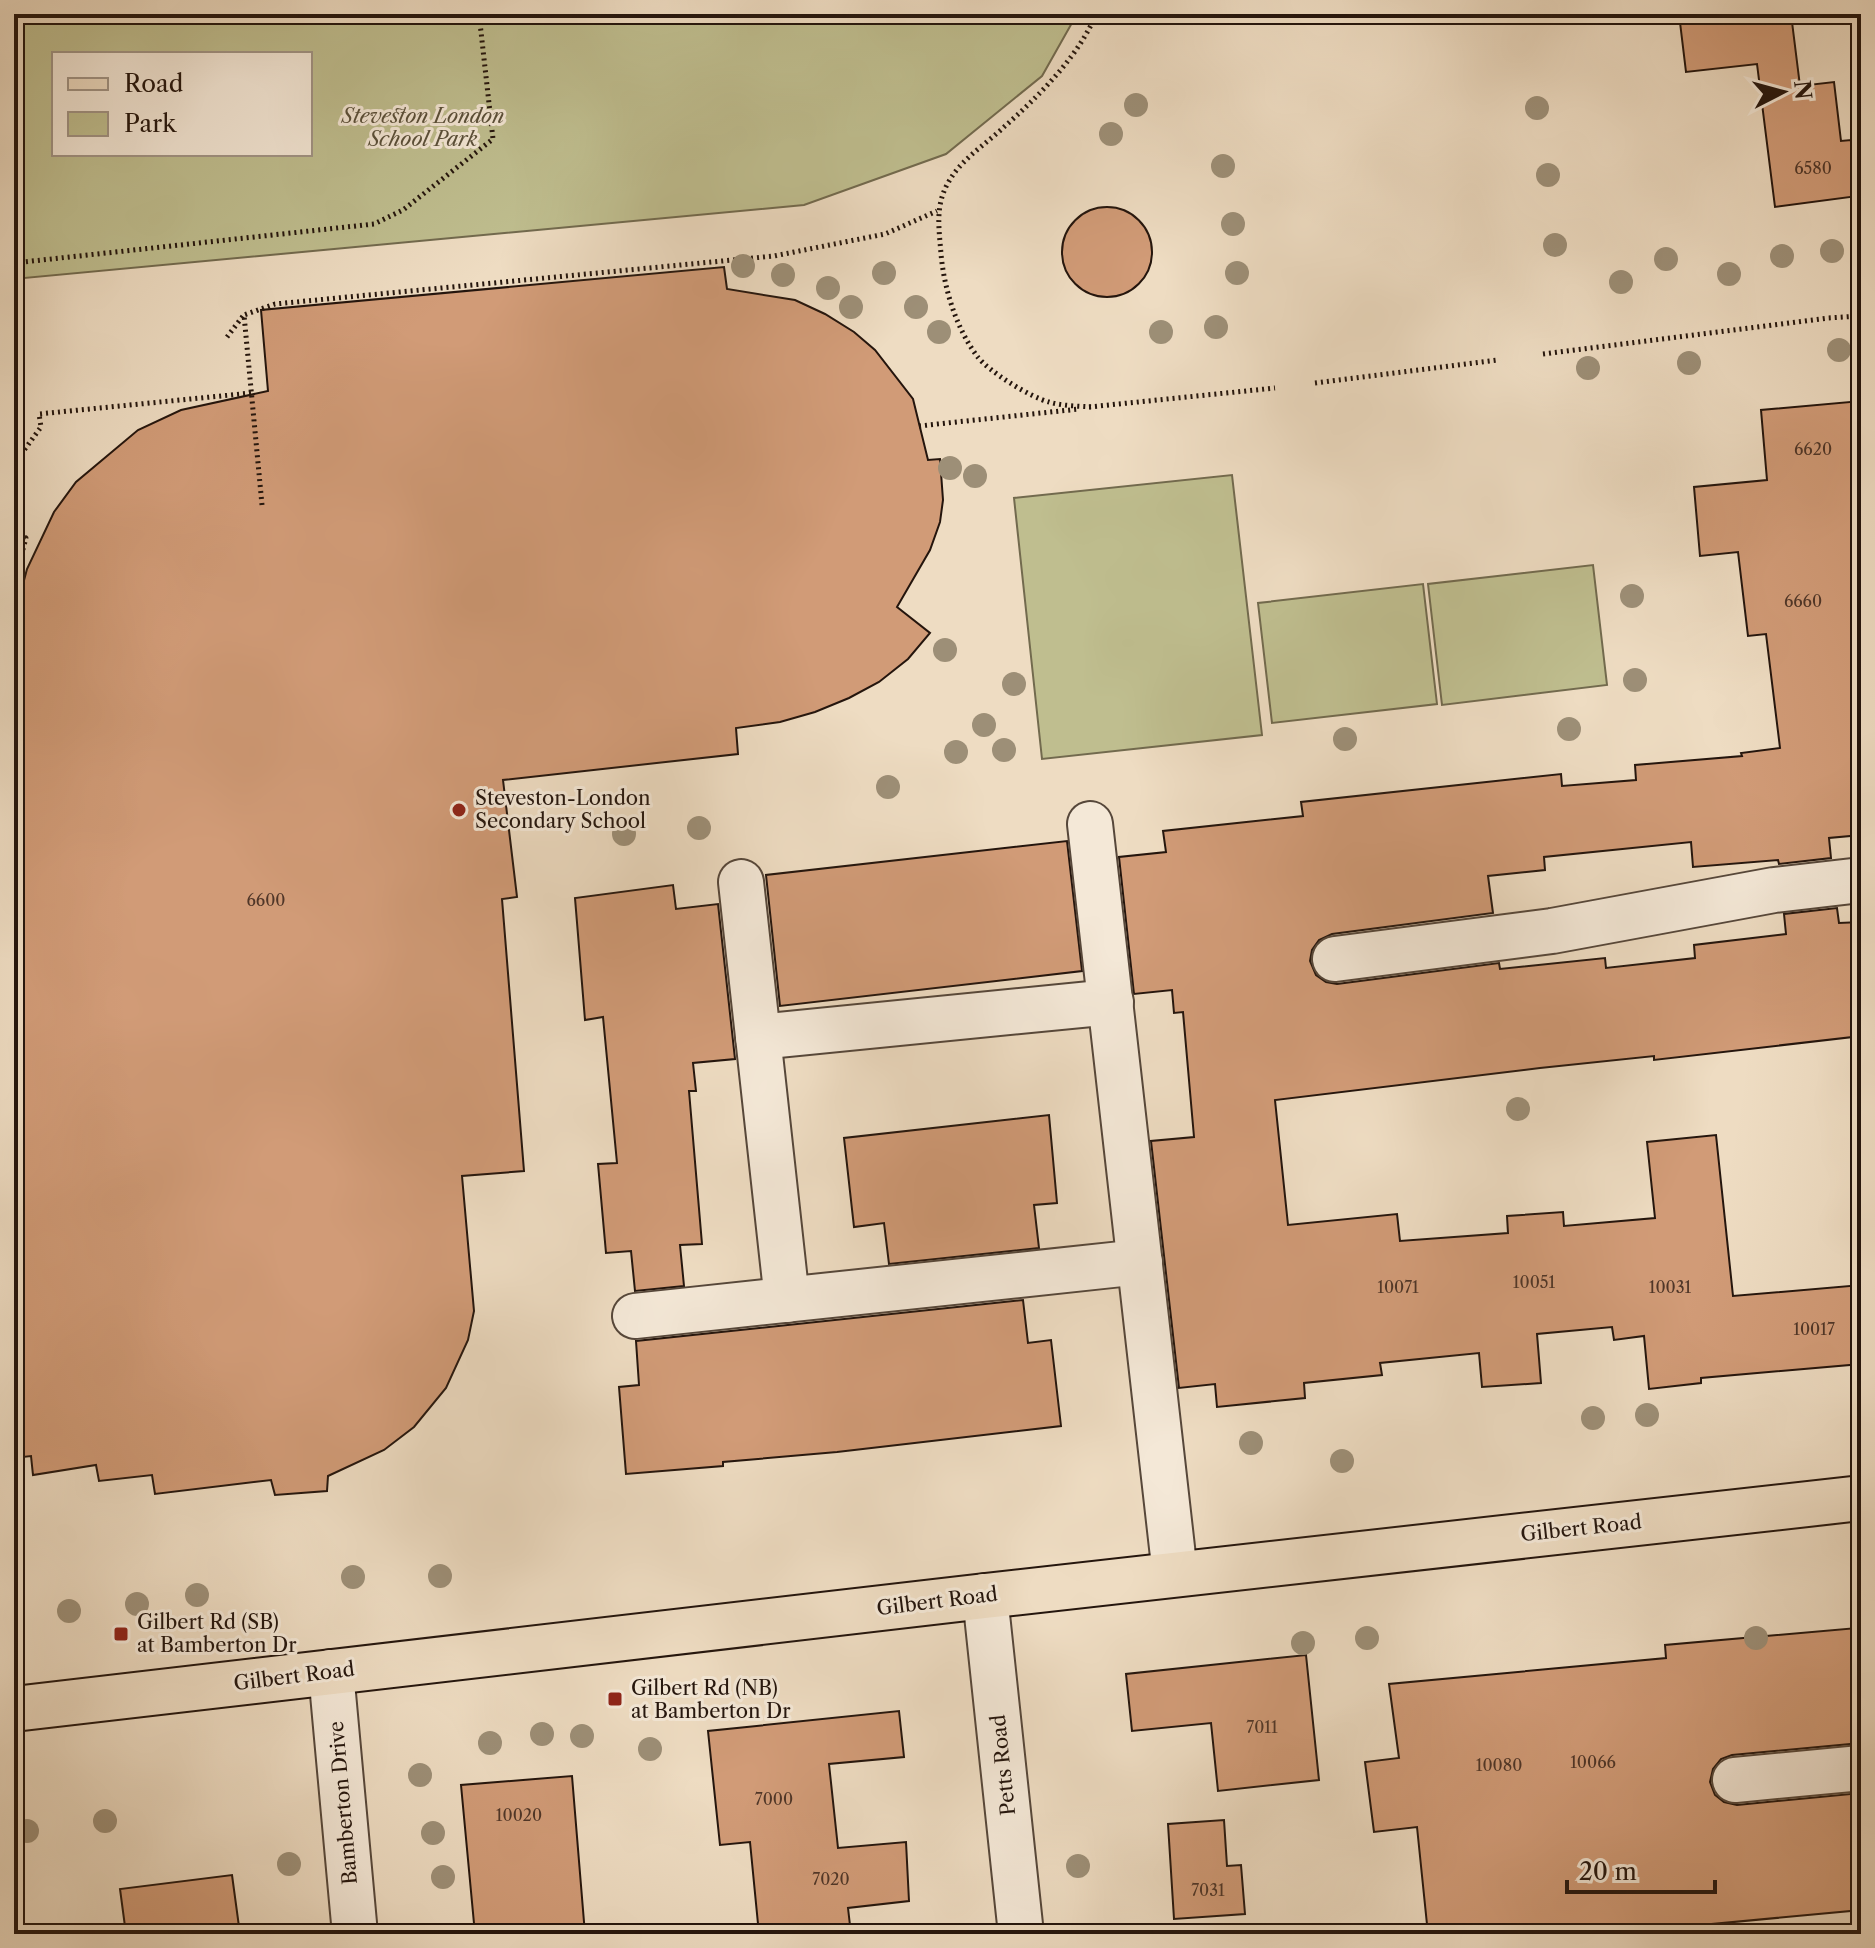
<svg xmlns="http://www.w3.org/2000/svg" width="1875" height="1948" font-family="'Libre Caslon Text',serif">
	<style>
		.green { fill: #bfbe8f; stroke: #726a4e; stroke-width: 2; fill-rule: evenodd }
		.building { fill: #d19b77; stroke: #24150d; stroke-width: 2 }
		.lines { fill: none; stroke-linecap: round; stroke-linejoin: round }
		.minor-casing { stroke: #56473a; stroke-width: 48 }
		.major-casing { stroke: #24150d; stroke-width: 48 }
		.path { stroke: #24150d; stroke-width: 5; stroke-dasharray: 2 4; stroke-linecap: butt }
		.minor { stroke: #f4e8d7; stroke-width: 44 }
		.major { stroke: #eedcc2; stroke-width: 44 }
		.tree { fill: #9d8f77 }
		.poi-dot { fill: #8f2418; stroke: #f4e8d7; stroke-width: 3 }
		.labels { text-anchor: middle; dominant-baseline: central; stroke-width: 6; stroke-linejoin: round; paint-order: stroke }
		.number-label { font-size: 16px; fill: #4f3628 }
		.park-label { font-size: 20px; font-style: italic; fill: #5a503a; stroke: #f4e8d7 }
		.poi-label { font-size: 20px; fill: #24150d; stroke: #f4e8d7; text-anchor: start }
		.street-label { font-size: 20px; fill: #24150d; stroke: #f4e8d7 }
	</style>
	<rect width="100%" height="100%" fill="#eedcc2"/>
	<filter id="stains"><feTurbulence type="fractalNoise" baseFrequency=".0025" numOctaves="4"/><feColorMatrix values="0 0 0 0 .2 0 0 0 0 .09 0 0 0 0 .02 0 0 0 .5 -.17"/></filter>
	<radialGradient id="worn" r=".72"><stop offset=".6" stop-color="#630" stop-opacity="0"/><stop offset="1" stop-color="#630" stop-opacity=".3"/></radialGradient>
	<!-- green -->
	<g class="green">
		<path d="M14 14H1077L1042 76 946 154 804 205 14 279ZM54 54H310V154H54Z"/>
		<polygon points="1232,475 1262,735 1042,759 1014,498"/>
		<polygon points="1593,565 1607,685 1442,705 1428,584"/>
		<polygon points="1423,584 1437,704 1272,723 1258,603"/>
	</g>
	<!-- building -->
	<g class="building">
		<polygon points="1679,14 1791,14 1800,86 1834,82 1841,141 1851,140 1858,196 1775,207 1757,64 1686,72"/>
		<circle cx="1107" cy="252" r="45"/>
		<polygon points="724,267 727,289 795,300 825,314 854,332 875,350 913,399 928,460 940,459 943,500 940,522 930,550 897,607 930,633 908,659 879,682 849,698 815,712 780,722 736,728 738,754 503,780 517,897 502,899 524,1171 462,1176 474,1311 468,1340 446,1388 414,1427 384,1450 328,1476 327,1491 275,1495 271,1480 155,1494 152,1475 99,1481 96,1465 33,1475 31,1456 14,1458 14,684 18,683 15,641 18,603 27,569 54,512 76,482 138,430 181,410 268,391 261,310"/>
		<polygon points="1861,401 1861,835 1829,838 1831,858 1779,864 1778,860 1693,867 1691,842 1544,857 1545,870 1488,876 1493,913 1332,934 1319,940 1312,950 1310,961 1316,975 1326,982 1337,984 1499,963 1500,969 1605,958 1606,968 1695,958 1694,945 1786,934 1784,914 1837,908 1839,923 1861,922 1861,1036 1654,1060 1654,1056 1540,1068 1275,1100 1288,1225 1397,1214 1400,1241 1508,1233 1507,1216 1563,1212 1564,1226 1655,1218 1647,1142 1716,1135 1733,1296 1861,1285 1861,1364 1701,1378 1701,1383 1649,1389 1644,1336 1614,1340 1612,1327 1537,1334 1541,1383 1482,1387 1479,1353 1380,1363 1382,1375 1304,1383 1305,1398 1217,1407 1215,1384 1179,1388 1151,1141 1194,1137 1183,1012 1174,1013 1172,990 1134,994 1119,857 1166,852 1163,831 1303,816 1301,802 1561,774 1562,786 1636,780 1635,765 1742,756 1741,753 1780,748 1766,634 1748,636 1738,552 1700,556 1694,487 1767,480 1761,410"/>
		<polygon points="1067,841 1082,971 780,1006 766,875"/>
		<polygon points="673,885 676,909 718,904 735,1059 693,1063 696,1091 689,1091 702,1244 680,1245 684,1286 635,1291 631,1251 606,1253 598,1164 617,1163 603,1017 585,1020 575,898"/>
		<polygon points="1049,1115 1057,1203 1034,1205 1039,1248 889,1264 884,1223 854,1227 844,1138"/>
		<polygon points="1023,1300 1028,1343 1051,1340 1061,1426 837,1452 723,1462 723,1466 626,1474 619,1387 639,1385 636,1341"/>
		<polygon points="1857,1628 1861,1664 1861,1743 1732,1755 1721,1759 1713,1769 1710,1782 1715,1795 1724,1802 1737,1805 1861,1793 1861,1910 1638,1931 1638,1934 1428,1934 1417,1827 1374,1832 1365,1762 1399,1758 1389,1684 1666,1658 1665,1645"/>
		<polygon points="1306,1655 1319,1780 1218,1791 1211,1723 1132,1731 1126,1674"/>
		<polygon points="899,1711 904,1757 829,1764 838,1848 906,1842 909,1901 848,1908 851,1934 759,1934 750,1842 720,1845 708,1731"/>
		<polygon points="572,1776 585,1934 475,1934 461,1785"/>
		<polygon points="1224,1820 1227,1866 1241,1865 1245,1914 1174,1919 1168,1824"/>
		<polygon points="232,1875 240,1934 126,1934 120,1889"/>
	</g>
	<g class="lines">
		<!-- minor casing -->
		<g class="minor-casing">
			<g id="minor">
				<polyline points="1090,824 1175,1574"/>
				<polyline points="741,882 787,1300"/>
				<polyline points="1335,959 1552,931 1774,890 1861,880"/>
				<polyline points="758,1037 1111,1002"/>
				<polyline points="635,1316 1140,1262"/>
				<polyline points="985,1596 1021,1934"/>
				<polyline points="331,1672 355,1934"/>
				<polyline points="1735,1780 1861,1768"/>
			</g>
		</g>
		<!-- major casing -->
		<g class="major-casing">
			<polyline id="major" points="14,1709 985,1596 1861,1498"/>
		</g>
		<!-- path -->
		<g class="path">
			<polyline points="14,263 374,224 403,210 493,139 479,14"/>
			<polyline points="227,337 243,316"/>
			<polyline points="1543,354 1828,318 1861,316"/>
			<polyline points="1315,383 1498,360"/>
			<polyline points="1089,407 1275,388"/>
			<path d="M1091 407C1078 406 1062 406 1049 402 1030 397 989 372 977 356 956 328 944 288 941 254 939 228 935 206 948 183 961 159 985 145 1004 127 1038 97 1079 56 1096 14"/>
			<polyline points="919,426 1079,409"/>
			<polyline points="14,464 41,427 39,414 251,393"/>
			<polyline points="262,505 244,315 275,304 774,256 885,234 937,211"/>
			<polyline points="14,531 26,538 14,583"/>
		</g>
		<!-- minor -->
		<use href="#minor" class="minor"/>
		<!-- major -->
		<use href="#major" class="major"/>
	</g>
	<!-- trees -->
	<g class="tree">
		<circle cx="1136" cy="105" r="12"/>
		<circle cx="1537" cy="108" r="12"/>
		<circle cx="1111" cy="134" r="12"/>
		<circle cx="1223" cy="166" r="12"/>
		<circle cx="1548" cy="175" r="12"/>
		<circle cx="1233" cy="224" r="12"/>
		<circle cx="1555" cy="245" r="12"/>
		<circle cx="1832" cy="251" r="12"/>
		<circle cx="1782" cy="256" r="12"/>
		<circle cx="1666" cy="259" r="12"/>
		<circle cx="743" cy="266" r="12"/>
		<circle cx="884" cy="273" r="12"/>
		<circle cx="1237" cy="273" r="12"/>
		<circle cx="1729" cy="274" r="12"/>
		<circle cx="783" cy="275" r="12"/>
		<circle cx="1621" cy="282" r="12"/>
		<circle cx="828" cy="288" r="12"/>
		<circle cx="851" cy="307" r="12"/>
		<circle cx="916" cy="307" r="12"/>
		<circle cx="1216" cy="327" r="12"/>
		<circle cx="939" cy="332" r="12"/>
		<circle cx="1161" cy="332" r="12"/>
		<circle cx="1839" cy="350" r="12"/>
		<circle cx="1689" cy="363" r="12"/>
		<circle cx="1588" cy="368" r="12"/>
		<circle cx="950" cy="468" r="12"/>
		<circle cx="975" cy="476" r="12"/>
		<circle cx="1632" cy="596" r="12"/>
		<circle cx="945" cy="650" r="12"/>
		<circle cx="1635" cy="680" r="12"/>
		<circle cx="1014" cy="684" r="12"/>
		<circle cx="984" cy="725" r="12"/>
		<circle cx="1569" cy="729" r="12"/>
		<circle cx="1345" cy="739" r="12"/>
		<circle cx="1004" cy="750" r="12"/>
		<circle cx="956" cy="752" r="12"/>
		<circle cx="888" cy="787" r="12"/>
		<circle cx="699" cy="828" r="12"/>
		<circle cx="624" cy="834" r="12"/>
		<circle cx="1518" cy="1109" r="12"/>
		<circle cx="1647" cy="1415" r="12"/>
		<circle cx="1593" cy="1418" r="12"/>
		<circle cx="1251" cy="1443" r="12"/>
		<circle cx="1342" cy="1461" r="12"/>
		<circle cx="440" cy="1576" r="12"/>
		<circle cx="353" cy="1577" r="12"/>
		<circle cx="197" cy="1595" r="12"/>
		<circle cx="137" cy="1604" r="12"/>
		<circle cx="69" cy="1611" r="12"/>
		<circle cx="1367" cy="1638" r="12"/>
		<circle cx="1756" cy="1638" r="12"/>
		<circle cx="1303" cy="1643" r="12"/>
		<circle cx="542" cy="1734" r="12"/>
		<circle cx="582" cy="1736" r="12"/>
		<circle cx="490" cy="1743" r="12"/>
		<circle cx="650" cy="1749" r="12"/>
		<circle cx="420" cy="1775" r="12"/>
		<circle cx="105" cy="1821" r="12"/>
		<circle cx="27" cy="1831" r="12"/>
		<circle cx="433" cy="1833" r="12"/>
		<circle cx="289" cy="1864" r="12"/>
		<circle cx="1078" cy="1866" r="12"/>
		<circle cx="443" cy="1877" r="12"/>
	</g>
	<!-- markers -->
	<g class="poi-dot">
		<circle cx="459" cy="810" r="8"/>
		<rect x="113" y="1626" width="16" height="16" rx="4"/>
		<rect x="607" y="1691" width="16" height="16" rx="4"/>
	</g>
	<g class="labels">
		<!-- number labels -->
		<g class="number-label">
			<text x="1813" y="168">6580</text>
			<text x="1813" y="449">6620</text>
			<text x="1803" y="601">6660</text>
			<text x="266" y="900">6600</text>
			<text x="1534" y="1282">10051</text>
			<text x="1398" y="1287">10071</text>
			<text x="1670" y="1287">10031</text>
			<text x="1814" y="1329">10017</text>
			<text x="1262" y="1727">7011</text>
			<text x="1593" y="1762">10066</text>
			<text x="1499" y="1765">10080</text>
			<text x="774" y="1799">7000</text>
			<text x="519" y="1815">10020</text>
			<text x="831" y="1879">7020</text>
			<text x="1208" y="1890">7031</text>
		</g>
		<!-- park labels -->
		<g class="park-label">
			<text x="423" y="116">Steveston London<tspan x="423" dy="23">School Park</tspan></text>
		</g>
		<!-- poi labels -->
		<g class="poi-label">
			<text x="475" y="798">Steveston-London<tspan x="475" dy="23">Secondary School</tspan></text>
			<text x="137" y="1622">Gilbert Rd (SB)<tspan x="137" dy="23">at Bamberton Dr</tspan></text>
			<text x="631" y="1688">Gilbert Rd (NB)<tspan x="631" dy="23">at Bamberton Dr</tspan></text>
		</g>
		<!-- street labels -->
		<g class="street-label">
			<text transform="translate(1581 1528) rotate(-6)">Gilbert Road</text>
			<text transform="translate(937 1601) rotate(-7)">Gilbert Road</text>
			<text transform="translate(294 1676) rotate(-7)">Gilbert Road</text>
			<text transform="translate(1003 1765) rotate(-96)">Petts Road</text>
			<text transform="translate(343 1803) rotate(-95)">Bamberton Drive</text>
		</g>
	</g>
	<!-- margin -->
	<rect width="1875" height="1948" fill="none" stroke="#eedcc2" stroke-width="48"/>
	<rect x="16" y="16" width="1843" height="1916" fill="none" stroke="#24150d" stroke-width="4"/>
	<rect x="24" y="24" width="1827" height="1900" fill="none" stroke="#24150d" stroke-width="2"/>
	<!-- legend -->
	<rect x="52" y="52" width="260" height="104" fill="#f4e8d7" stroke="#a19486" stroke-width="2"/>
	<rect x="68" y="78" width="40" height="12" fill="#eedcc2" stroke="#a19486" stroke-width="2"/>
	<text x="124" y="92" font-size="24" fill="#24150d">Road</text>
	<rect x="68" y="112" width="40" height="24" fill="#bfbe8f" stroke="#a19486" stroke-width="2"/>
	<text x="124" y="132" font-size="24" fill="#24150d">Park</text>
	<!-- north arrow -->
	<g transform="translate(1783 92) rotate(84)" stroke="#f4e8d7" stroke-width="6" paint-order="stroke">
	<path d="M0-6L14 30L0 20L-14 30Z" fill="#24150d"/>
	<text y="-12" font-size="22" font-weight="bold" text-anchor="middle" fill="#24150d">N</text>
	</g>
	<!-- scale -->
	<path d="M1567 1880v12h148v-12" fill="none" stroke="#24150d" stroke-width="4"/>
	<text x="1579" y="1880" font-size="24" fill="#24150d" stroke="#f4e8d7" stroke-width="6" paint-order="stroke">20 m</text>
	<rect width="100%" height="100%" filter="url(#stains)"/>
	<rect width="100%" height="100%" fill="url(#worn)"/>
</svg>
